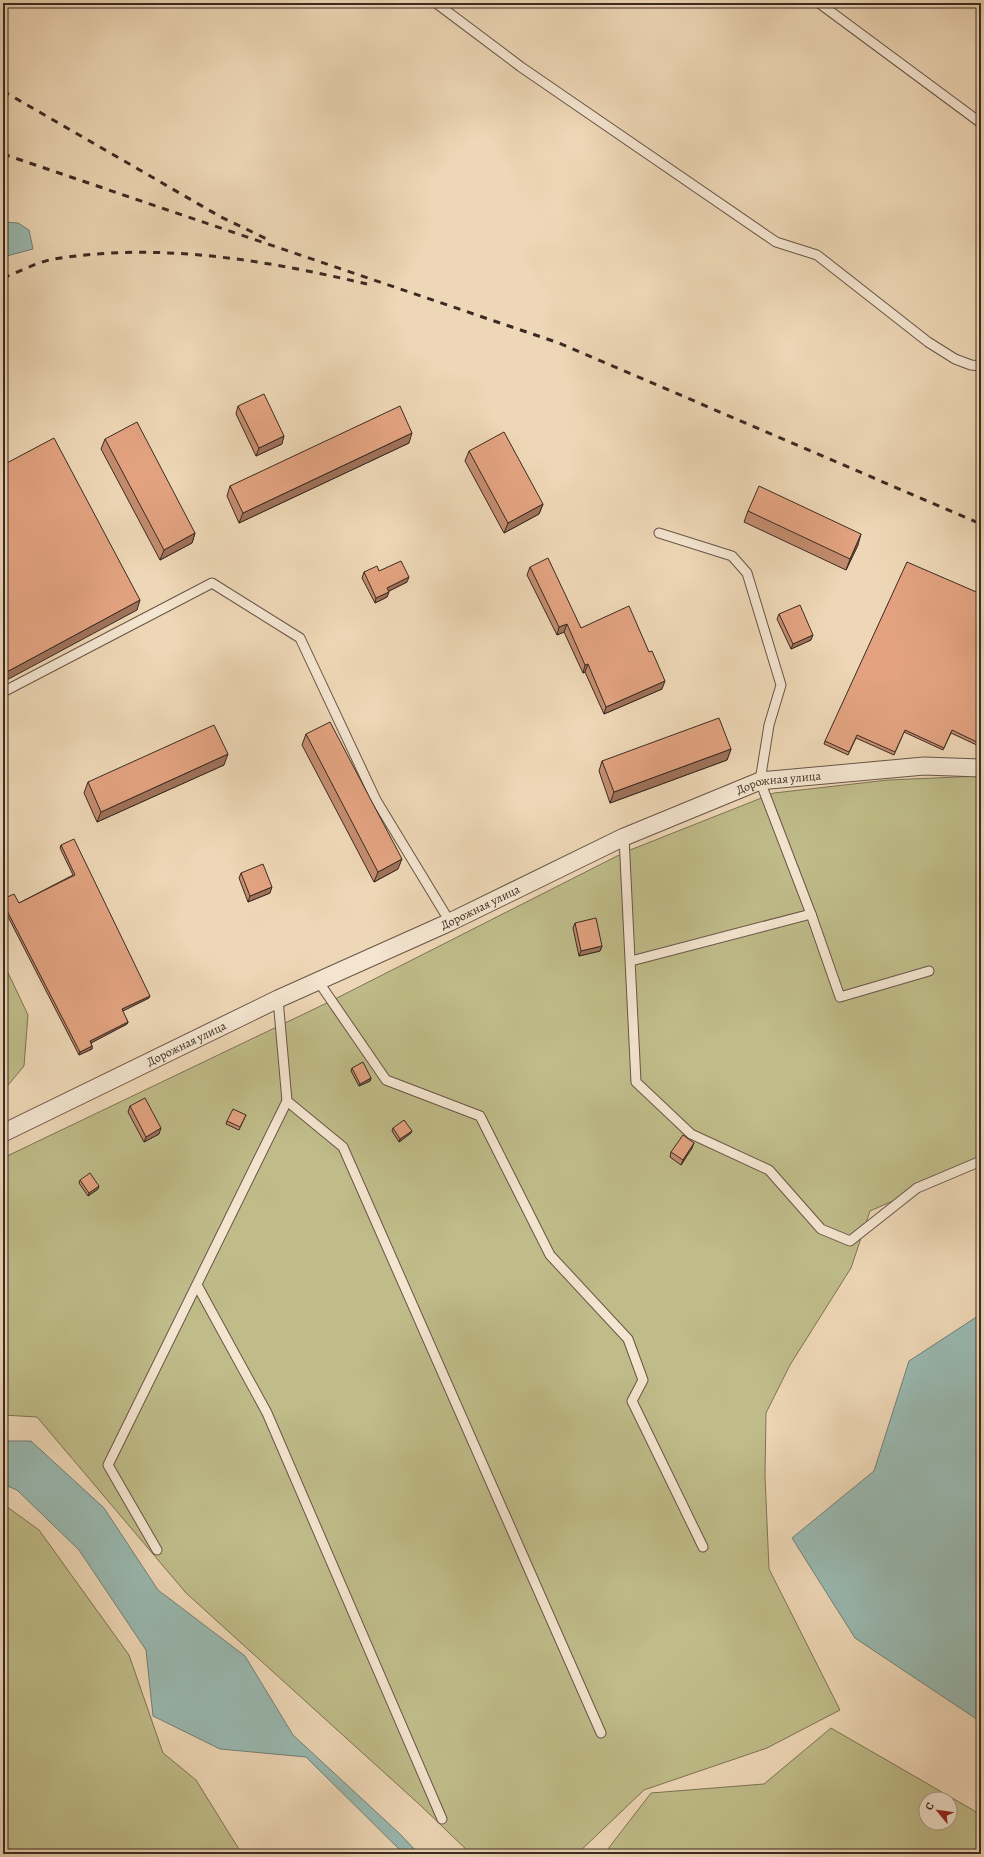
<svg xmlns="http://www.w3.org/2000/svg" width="984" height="1857" font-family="Alegreya,serif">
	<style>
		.green { fill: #bfbc89; stroke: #7d7356; fill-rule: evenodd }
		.water { fill: #99b9b1; stroke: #738078 }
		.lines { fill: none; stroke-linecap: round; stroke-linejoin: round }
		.service-casing { stroke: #685547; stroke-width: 11 }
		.minor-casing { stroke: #685547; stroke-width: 19 }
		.service { stroke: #f4e5d0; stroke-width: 9 }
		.minor { stroke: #f4e5d0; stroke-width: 17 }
		.rail { stroke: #3b2a22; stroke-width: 3; stroke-dasharray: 7 7; stroke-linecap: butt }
		.wall { fill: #c38c6f; stroke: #3b2a22 }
		.shaded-wall { fill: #9f725a; stroke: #3b2a22 }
		.building { fill: #e3a381; stroke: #3b2a22 }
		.labels { text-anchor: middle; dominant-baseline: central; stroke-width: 3; stroke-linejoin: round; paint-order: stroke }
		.street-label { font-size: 12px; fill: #3b2a22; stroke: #f4e5d0 }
	</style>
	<rect width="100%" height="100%" fill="#eed7b6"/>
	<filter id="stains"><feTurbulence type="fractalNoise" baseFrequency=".005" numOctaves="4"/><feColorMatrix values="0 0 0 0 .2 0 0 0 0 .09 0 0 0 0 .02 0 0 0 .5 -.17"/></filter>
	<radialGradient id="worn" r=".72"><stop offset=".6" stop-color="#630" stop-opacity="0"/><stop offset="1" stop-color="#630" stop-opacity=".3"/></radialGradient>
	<!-- green -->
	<g class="green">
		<polygon points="981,776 981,1162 870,1211 851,1268 790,1365 766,1413 765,1476 769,1569 840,1710 767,1748 644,1790 577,1854 471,1854 420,1805 186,1593 37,1417 3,1415 3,1158 331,1001 625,852 774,793 888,780"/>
		<polygon points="3,962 28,1015 24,1066 3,1091"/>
		<polygon points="3,1504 39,1530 129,1655 163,1753 196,1780 242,1854 3,1854"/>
		<path d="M831 1728 973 1810 981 1817V1854H604L651 1793 764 1784ZM926 1799H950V1823H926Z"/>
	</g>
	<!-- water -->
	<g class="water">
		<polygon points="3,222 18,223 29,230 33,249 3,257"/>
		<polygon points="981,1314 981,1722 855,1638 792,1538 874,1471 909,1361"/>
		<polygon points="3,1441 31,1441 104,1508 158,1590 245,1656 293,1735 400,1834 419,1854 404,1854 306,1757 220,1749 153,1716 146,1650 79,1550 17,1490 3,1484"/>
	</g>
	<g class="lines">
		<!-- service casing -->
		<g class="service-casing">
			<g id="service">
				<polyline points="436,3 521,67 776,242 817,255 928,342 955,359 971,365 981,366"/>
				<polyline points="819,3 981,123"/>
				<polyline points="659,533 732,556 747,573 781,685 769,725 760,781 811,914 840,997 929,971"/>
				<polyline points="3,692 212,583 300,638 376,800 450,922"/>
				<polyline points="624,837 636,1082 691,1134 769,1170 821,1229 850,1241 917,1188 981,1161"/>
				<polyline points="631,961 811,914"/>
				<polyline points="318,981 386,1080 480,1116 550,1255 628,1339 643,1380 632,1401 703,1547"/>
				<polyline points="278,999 287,1101 343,1147 601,1733"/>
				<polyline points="197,1285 267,1413 442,1819"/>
				<polyline points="157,1550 108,1465 287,1101"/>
			</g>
		</g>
		<!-- minor casing -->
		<g class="minor-casing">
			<g id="minor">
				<path id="s1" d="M3 1133 278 999 450 922 624 837 760 781 924 766 981 768"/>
			</g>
		</g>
		<!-- service -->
		<use href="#service" class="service"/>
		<!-- minor -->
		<use href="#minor" class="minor"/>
		<!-- rail -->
		<g class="rail">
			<polyline points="3,91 221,217 271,241"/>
			<polyline points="3,154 559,343 981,524"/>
			<path d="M3 278C19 272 37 262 54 259 159 242 265 260 367 284"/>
		</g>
	</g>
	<!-- wall -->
	<g class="wall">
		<polygon points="238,406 282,444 256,456 236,414"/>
		<polygon points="105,439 195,533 192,543 160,560 101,449"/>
		<polygon points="409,443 239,523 227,496 230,486"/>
		<polygon points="469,451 543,504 539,514 504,533 465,461"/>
		<polygon points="748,511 858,545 846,570 744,522"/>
		<polygon points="530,567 581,628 662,689 604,714 585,672 583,673 564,632 557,635 527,575"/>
		<polygon points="379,571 407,582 389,591 387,597 375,603 362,578 364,572"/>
		<polygon points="981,594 981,747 951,733 943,750 904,732 894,755 856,738 848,755 824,744 825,741"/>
		<polygon points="779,614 811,640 791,649 777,619"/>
		<polygon points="306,734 398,869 374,882 302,745"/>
		<polygon points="731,749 727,760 610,803 599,771 602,761"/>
		<polygon points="224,765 97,822 84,793 88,782"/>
		<polygon points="61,845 149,998 122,1011 128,1022 127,1024 91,1043 92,1046 92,1049 79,1055 3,907 3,899 19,903 73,875 60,848"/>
		<polygon points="241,873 270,893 248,902 239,878"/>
		<polygon points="575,923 602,946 600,951 579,956 573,928"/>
		<polygon points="352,1068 371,1078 370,1081 359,1086 351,1071"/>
		<polygon points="130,1106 159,1134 144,1142 128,1112"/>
		<polygon points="246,1115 239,1130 226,1124 227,1121"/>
		<polygon points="393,1128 411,1133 399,1142 392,1131"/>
		<polygon points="692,1148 681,1165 670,1157 671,1152"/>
		<polygon points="80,1180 98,1189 88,1196 79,1183"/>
	</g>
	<!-- shaded-wall -->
	<g class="shaded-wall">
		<polygon points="412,433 409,443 239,523 243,513"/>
		<polygon points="284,436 282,444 256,456 259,448"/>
		<polygon points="543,504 539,514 504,533 508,523"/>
		<polygon points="195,533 192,543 160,560 164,550"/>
		<polygon points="861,534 858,545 846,570 850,559"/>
		<polygon points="409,577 407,582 385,593 387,588"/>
		<polygon points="389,592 387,597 375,603 376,598"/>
		<polygon points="140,600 137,610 3,682 3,674"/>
		<polygon points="567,624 564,632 557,635 559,627"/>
		<polygon points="813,635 811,640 791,649 793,644"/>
		<polygon points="588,664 585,672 583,673 585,665"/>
		<polygon points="665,681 662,689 604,714 606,707"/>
		<polygon points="731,749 727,760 610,803 614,792"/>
		<polygon points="228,754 224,765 97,822 101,812"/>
		<polygon points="402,859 398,869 374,882 378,872"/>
		<polygon points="272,887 270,893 248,902 250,896"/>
		<polygon points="602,946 600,951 579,956 581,951"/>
		<polygon points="150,996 149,998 121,1012 122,1009"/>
		<polygon points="128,1022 127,1024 89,1044 90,1041"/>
		<polygon points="92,1046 92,1049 79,1055 80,1052"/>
		<polygon points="371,1078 370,1081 359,1086 360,1084"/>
		<polygon points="161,1128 159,1134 144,1142 146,1137"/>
		<polygon points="412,1131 411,1133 399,1142 400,1139"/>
		<polygon points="694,1143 692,1148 681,1165 683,1160"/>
		<polygon points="99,1186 98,1189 88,1196 89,1193"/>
	</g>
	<!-- building -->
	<g class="building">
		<polygon points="264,394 284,436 259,448 238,406"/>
		<polygon points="400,406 412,433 243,513 230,486"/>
		<polygon points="137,422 195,533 164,550 105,439"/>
		<polygon points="504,432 543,504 508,523 469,451"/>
		<polygon points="54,438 140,600 3,674 3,465"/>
		<polygon points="759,486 861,534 850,559 748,511"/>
		<polygon points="548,558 581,628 629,606 649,652 652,651 665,681 606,707 588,664 585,665 567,624 559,627 530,567"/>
		<polygon points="401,561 409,577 387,588 389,592 376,598 364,572 377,566 379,571"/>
		<polygon points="907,562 981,594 981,744 952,730 944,748 905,730 895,752 857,735 849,752 825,741"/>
		<polygon points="800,605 813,635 793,644 779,614"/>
		<polygon points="719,718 731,749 614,792 602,761"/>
		<polygon points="330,722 402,859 378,872 306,734"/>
		<polygon points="214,725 228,754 101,812 88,782"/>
		<polygon points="74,839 150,996 122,1009 128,1022 90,1041 92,1046 80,1052 3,903 3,899 14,894 19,903 75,875 61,845"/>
		<polygon points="263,864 272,887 250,896 241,873"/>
		<polygon points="596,918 602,946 581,951 575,923"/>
		<polygon points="363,1062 371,1078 360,1084 352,1068"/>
		<polygon points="145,1098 161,1128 146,1137 130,1106"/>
		<polygon points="233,1109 246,1115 240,1127 227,1121"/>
		<polygon points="404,1120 412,1131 400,1139 393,1128"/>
		<polygon points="683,1135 694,1143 683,1160 671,1152"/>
		<polygon points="90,1173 99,1186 89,1193 80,1180"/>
	</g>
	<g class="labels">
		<!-- street labels -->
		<g class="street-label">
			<text stroke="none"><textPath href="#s1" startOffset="853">Дорожная улица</textPath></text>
			<text stroke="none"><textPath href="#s1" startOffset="528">Дорожная улица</textPath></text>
			<text stroke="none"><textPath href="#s1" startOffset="204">Дорожная улица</textPath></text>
		</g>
	</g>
	<!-- margin -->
	<rect width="984" height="1857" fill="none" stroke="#eed7b6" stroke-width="16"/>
	<rect x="4" y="4" width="976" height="1849" fill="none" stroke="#3b2a22" stroke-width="2"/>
	<rect x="8" y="8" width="968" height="1841" fill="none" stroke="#3b2a22"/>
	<!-- north arrow -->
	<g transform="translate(938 1811) rotate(299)"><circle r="19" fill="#f4e5d0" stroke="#aa9a8a"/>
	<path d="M0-3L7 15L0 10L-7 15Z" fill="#8f2418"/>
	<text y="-6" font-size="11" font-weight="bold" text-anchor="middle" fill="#3b2a22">С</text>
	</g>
	<rect width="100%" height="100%" filter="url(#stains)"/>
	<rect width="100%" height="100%" fill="url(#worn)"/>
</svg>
